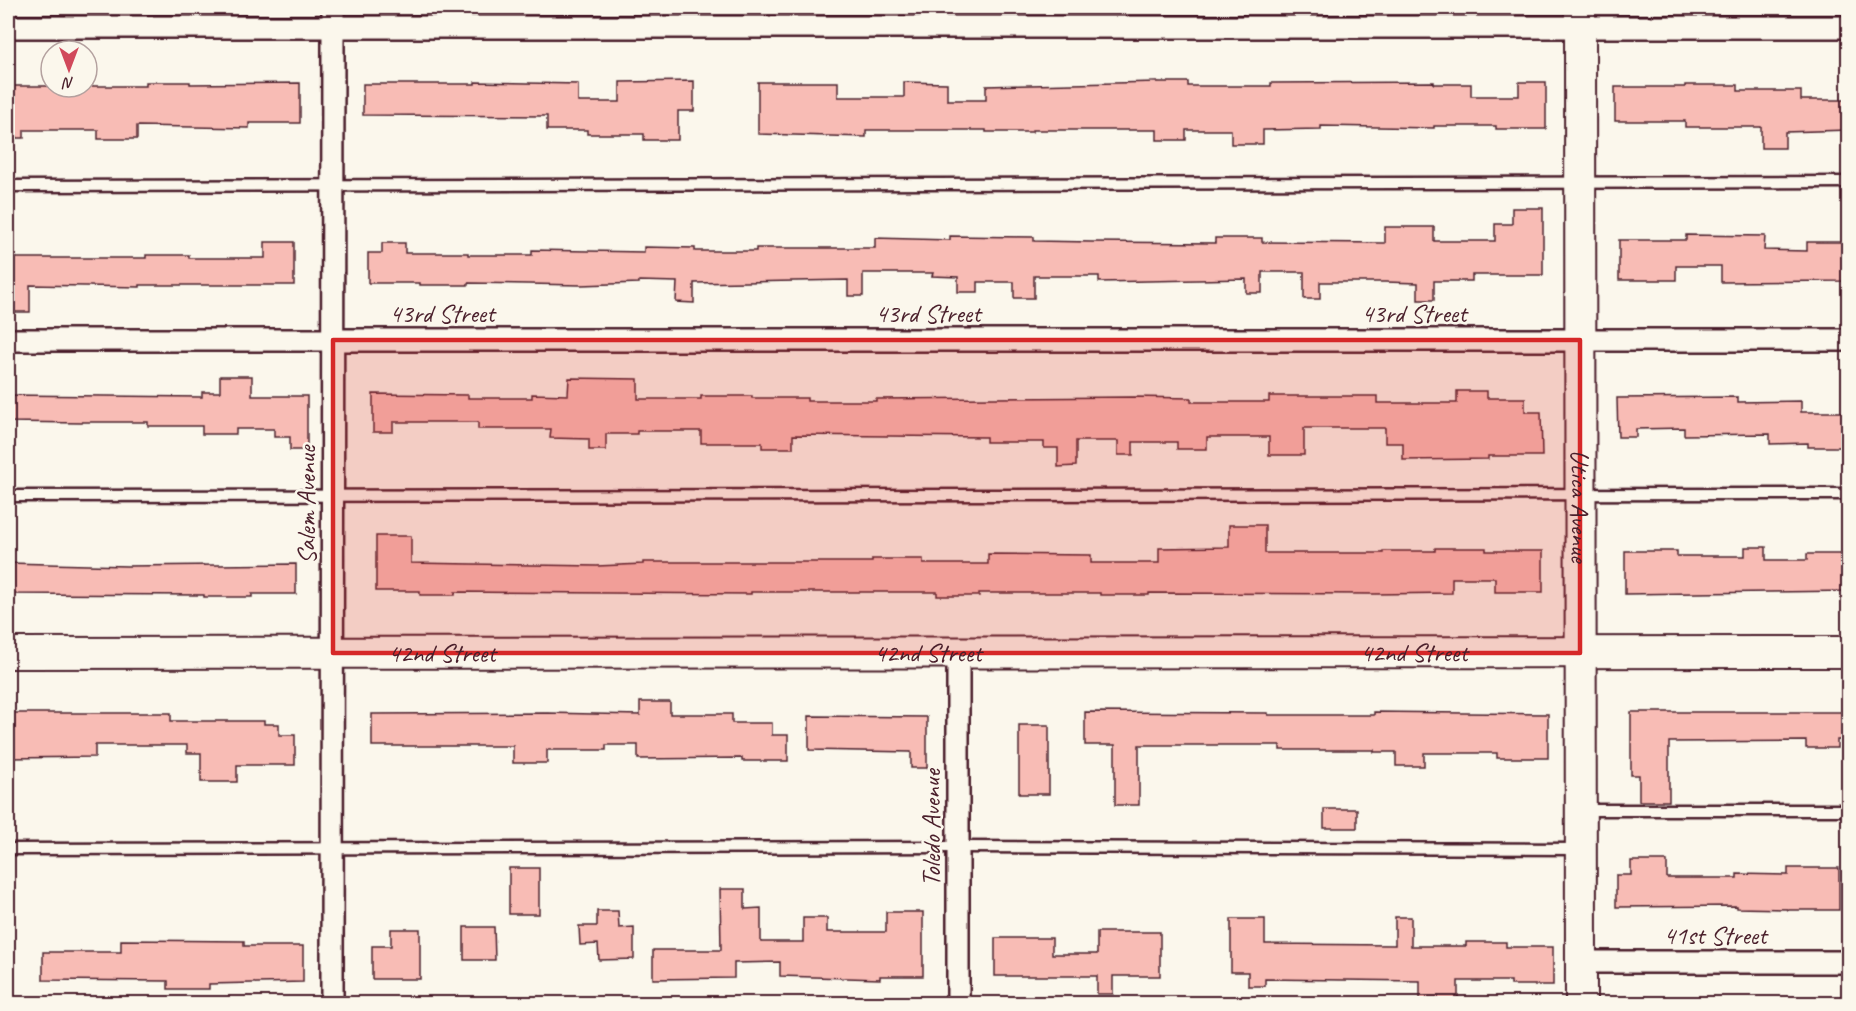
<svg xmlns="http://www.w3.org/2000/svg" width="1856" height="1011" font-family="Caveat,sans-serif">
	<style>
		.building { fill: #f8bcb5; stroke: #4a1f2b; stroke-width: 1.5 }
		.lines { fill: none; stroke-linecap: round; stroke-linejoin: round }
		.lane-casing { stroke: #4a1f2b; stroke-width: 15 }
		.street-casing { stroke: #4a1f2b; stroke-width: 26 }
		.secondary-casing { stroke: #4a1f2b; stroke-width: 34 }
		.lane { stroke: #fbf7ec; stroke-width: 10 }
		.street { stroke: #fbf7ec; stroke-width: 21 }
		.secondary { stroke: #fbf7ec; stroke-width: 30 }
		.marked { fill: #d62828; fill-opacity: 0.2; stroke: #d62828; stroke-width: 4.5; stroke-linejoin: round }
		.labels { text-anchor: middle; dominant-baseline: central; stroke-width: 5; stroke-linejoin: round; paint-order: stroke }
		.street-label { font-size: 26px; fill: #4a1f2b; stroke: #fbf7ec }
	</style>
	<rect width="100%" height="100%" fill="#fbf7ec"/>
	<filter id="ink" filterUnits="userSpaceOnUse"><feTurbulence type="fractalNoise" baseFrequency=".0167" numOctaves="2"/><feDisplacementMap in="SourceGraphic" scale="12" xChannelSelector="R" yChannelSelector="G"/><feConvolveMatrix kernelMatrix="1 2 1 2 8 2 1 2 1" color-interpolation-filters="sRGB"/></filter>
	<g filter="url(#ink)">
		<!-- building -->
		<g class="building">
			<polygon points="694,81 694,111 678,111 678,140 644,140 644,134 587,134 587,130 547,130 547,116 363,115 363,84 475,84 475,82 578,84 578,102 620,102 620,82"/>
			<polygon points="146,82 190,82 190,84 300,83 300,123 249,123 249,128 137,126 137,139 98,139 98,130 24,130 24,138 8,138 8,86 146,86"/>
			<polygon points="758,82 838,82 838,97 904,97 904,82 947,83 947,100 986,100 986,86 1157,82 1188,82 1188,86 1271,86 1271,83 1434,82 1434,84 1471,84 1471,96 1519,96 1519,82 1546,82 1546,129 1496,129 1496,126 1434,126 1434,128 1321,126 1321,129 1263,130 1263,144 1231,144 1231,130 1186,130 1186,140 1157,140 1157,130 1032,130 1032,132 986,132 986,130 866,130 866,137 758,134"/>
			<polygon points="1685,85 1738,85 1738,91 1801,91 1801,100 1848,100 1848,130 1785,132 1785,148 1761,148 1761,127 1685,127 1685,121 1615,121 1615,87 1685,87"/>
			<polygon points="1512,208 1543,208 1543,275 1472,275 1472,281 1434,281 1434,300 1418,300 1418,283 1385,282 1320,282 1320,299 1304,299 1304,272 1262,272 1262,293 1246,293 1246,279 1099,282 1099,276 1034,276 1034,298 1014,298 1014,282 978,282 978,292 958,292 958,277 932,276 933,273 863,273 863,296 848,296 848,280 694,283 694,303 676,302 677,282 639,281 639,283 581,285 468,283 468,285 420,285 420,283 368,283 368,253 382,253 382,243 405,243 405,253 468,253 468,255 532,255 532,250 644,252 644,247 695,248 695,251 756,251 756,248 875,248 875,238 950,240 950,236 1034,237 1034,241 1092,242 1215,243 1215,238 1262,238 1262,242 1385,243 1385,227 1434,227 1434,241 1495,241 1495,224 1512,224"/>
			<polygon points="1686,235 1765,236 1764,250 1807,251 1807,242 1848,242 1848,281 1721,282 1721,266 1676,266 1676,280 1619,280 1619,240 1686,240"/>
			<polygon points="265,242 294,242 294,285 140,285 140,287 30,285 30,312 8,312 8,258 146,258 146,255 189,255 189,258 265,258"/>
			<polygon points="220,376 252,376 252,396 307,396 307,450 290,450 290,437 274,437 274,429 236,429 236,434 202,434 202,426 148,426 148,422 82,422 82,423 8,422 8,395 202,397 202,392 220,392"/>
			<polygon points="569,378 638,379 638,399 701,399 701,396 752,396 752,398 807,398 807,401 876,401 876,399 1133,397 1191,398 1191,402 1269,402 1269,396 1377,396 1377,403 1457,403 1457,391 1487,391 1487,398 1525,398 1525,412 1541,412 1542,456 1488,456 1488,459 1403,460 1403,443 1385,443 1385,428 1304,428 1304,455 1269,455 1269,437 1207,437 1207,449 1177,449 1177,442 1133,442 1133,455 1118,455 1118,441 1076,441 1076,466 1058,467 1058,448 1044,448 1044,442 986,442 986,437 793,435 793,448 762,448 762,443 701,443 701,431 637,431 637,434 606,434 606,450 589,450 589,439 550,438 551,429 478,429 478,422 393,422 393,432 373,432 373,394 468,395 468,398 532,398 532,394 568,395"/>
			<polygon points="1738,397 1738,402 1801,401 1801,412 1848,412 1848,447 1808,447 1808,443 1770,444 1770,434 1684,435 1684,428 1636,429 1636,437 1618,437 1617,398"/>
			<polygon points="1229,525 1265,525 1265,553 1383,553 1383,551 1435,551 1435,548 1486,548 1486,551 1543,551 1543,592 1495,592 1495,578 1452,578 1452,593 1375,594 1149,593 1149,595 1100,595 1100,593 979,593 979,596 937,596 937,592 751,592 751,594 455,592 455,595 420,595 420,591 376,591 376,536 411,536 411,563 597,566 643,564 643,562 872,562 872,559 923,559 923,564 988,564 988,554 1091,555 1091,563 1159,563 1159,548 1229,547"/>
			<polygon points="1745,547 1766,547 1766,560 1807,560 1807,554 1848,554 1848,591 1625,594 1625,551 1677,551 1677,556 1745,556"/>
			<polygon points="8,563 127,566 296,564 296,594 252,594 252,597 204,597 204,595 8,594"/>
			<polygon points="640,702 670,702 670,714 732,714 732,723 772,723 772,735 788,735 788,761 742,761 742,758 638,759 638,745 606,745 606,750 547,750 547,763 513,763 513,746 372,746 372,714 547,713 640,715"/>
			<polygon points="1085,712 1268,713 1268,715 1374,715 1374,712 1548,714 1548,758 1497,758 1497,753 1424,753 1424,766 1396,766 1396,752 1374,752 1374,750 1280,750 1280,745 1139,745 1139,805 1115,805 1115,745 1085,745"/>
			<polygon points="1631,712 1848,712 1848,740 1837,740 1837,748 1806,748 1806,741 1669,742 1669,801 1639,801 1639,775 1631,775"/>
			<polygon points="8,713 171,713 171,721 264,721 264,724 279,724 279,735 295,735 295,765 237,765 237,782 201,782 201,753 187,753 187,745 95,745 95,757 8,758"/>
			<polygon points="809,716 927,717 927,768 911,768 911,752 809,750"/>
			<rect x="1019" y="725" width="30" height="69"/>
			<rect x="1324" y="809" width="33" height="19"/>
			<polygon points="1631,861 1667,861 1667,878 1737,878 1737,874 1788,875 1788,868 1839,868 1839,910 1788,910 1788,909 1737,908 1737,906 1616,907 1616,875 1631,875"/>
			<rect x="509" y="868" width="30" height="46"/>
			<polygon points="720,889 745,889 745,909 761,908 761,942 803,942 803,918 827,918 827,932 886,932 886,912 923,912 923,976 880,976 880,979 780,976 780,962 734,963 734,978 653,979 653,950 721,950"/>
			<polygon points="597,911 618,911 619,928 634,927 634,959 599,960 598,944 580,945 579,926 597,926"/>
			<polygon points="1395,917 1411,917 1411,946 1466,946 1466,942 1506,942 1506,947 1553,947 1553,985 1511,985 1511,981 1458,981 1458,1003 1420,1003 1420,981 1265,979 1265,986 1248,986 1248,972 1231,972 1231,919 1265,919 1265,944 1395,945"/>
			<polygon points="464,927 494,927 495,960 464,960"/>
			<polygon points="391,929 420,929 420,979 372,979 372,946 391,946"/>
			<polygon points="1097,932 1160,932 1160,976 1113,976 1113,994 1097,994 1097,976 995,976 995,938 1052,938 1052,954 1097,954"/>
			<polygon points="121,940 244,941 244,946 303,946 303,982 209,984 209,989 168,989 168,981 43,980 43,952 121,952"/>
		</g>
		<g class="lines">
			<!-- lane casing -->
			<g class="lane-casing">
				<g id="lane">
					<polyline points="8,186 1848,182"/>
					<polyline points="8,496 1848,494"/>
					<polyline points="1582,810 1848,810"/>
					<polyline points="8,849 958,847 1580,849"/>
				</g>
			</g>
			<!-- street casing -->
			<g class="street-casing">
				<g id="street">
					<polyline points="8,27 1848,27"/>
					<polyline points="8,340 1848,340"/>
					<polyline points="958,653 958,1004"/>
					<polyline points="1581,962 1848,962"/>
					<polyline points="332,1004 333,8"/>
				</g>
			</g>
			<!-- secondary casing -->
			<g class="secondary-casing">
				<g id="secondary">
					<path id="s1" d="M1580 8 1581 1004"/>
					<path id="s2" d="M8 653 1848 652"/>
				</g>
			</g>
			<!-- lane -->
			<use href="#lane" class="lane"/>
			<!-- street -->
			<use href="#street" class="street"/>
			<!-- secondary -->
			<use href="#secondary" class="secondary"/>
		</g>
	</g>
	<!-- marked area -->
	<path class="marked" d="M333 340H1580V653H333Z"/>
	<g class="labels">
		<!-- street labels -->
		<g class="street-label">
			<text x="442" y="313">43rd Street</text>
			<text x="928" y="313">43rd Street</text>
			<text x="1414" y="313">43rd Street</text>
			<text transform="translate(306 505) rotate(-90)">Salem Avenue</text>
			<text stroke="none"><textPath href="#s1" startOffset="498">Utica Avenue</textPath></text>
			<text stroke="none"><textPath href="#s2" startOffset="434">42nd Street</textPath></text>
			<text stroke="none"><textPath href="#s2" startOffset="920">42nd Street</textPath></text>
			<text stroke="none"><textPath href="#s2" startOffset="1406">42nd Street</textPath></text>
			<text transform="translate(931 828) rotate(-90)">Toledo Avenue</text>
			<text x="1715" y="935">41st Street</text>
		</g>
	</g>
	<!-- margin -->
	<rect width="1856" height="1011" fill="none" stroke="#fbf7ec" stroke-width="30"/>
	<rect x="15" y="15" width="1826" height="981" fill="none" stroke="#4a1f2b" stroke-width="2" filter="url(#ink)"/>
	<!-- north arrow -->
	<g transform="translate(69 69) rotate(180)"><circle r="28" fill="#fbf7ec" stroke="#b4a19f" stroke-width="1.5"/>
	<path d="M0-4.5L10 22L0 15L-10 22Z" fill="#d1495b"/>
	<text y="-9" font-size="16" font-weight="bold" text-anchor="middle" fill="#4a1f2b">N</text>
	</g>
</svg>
